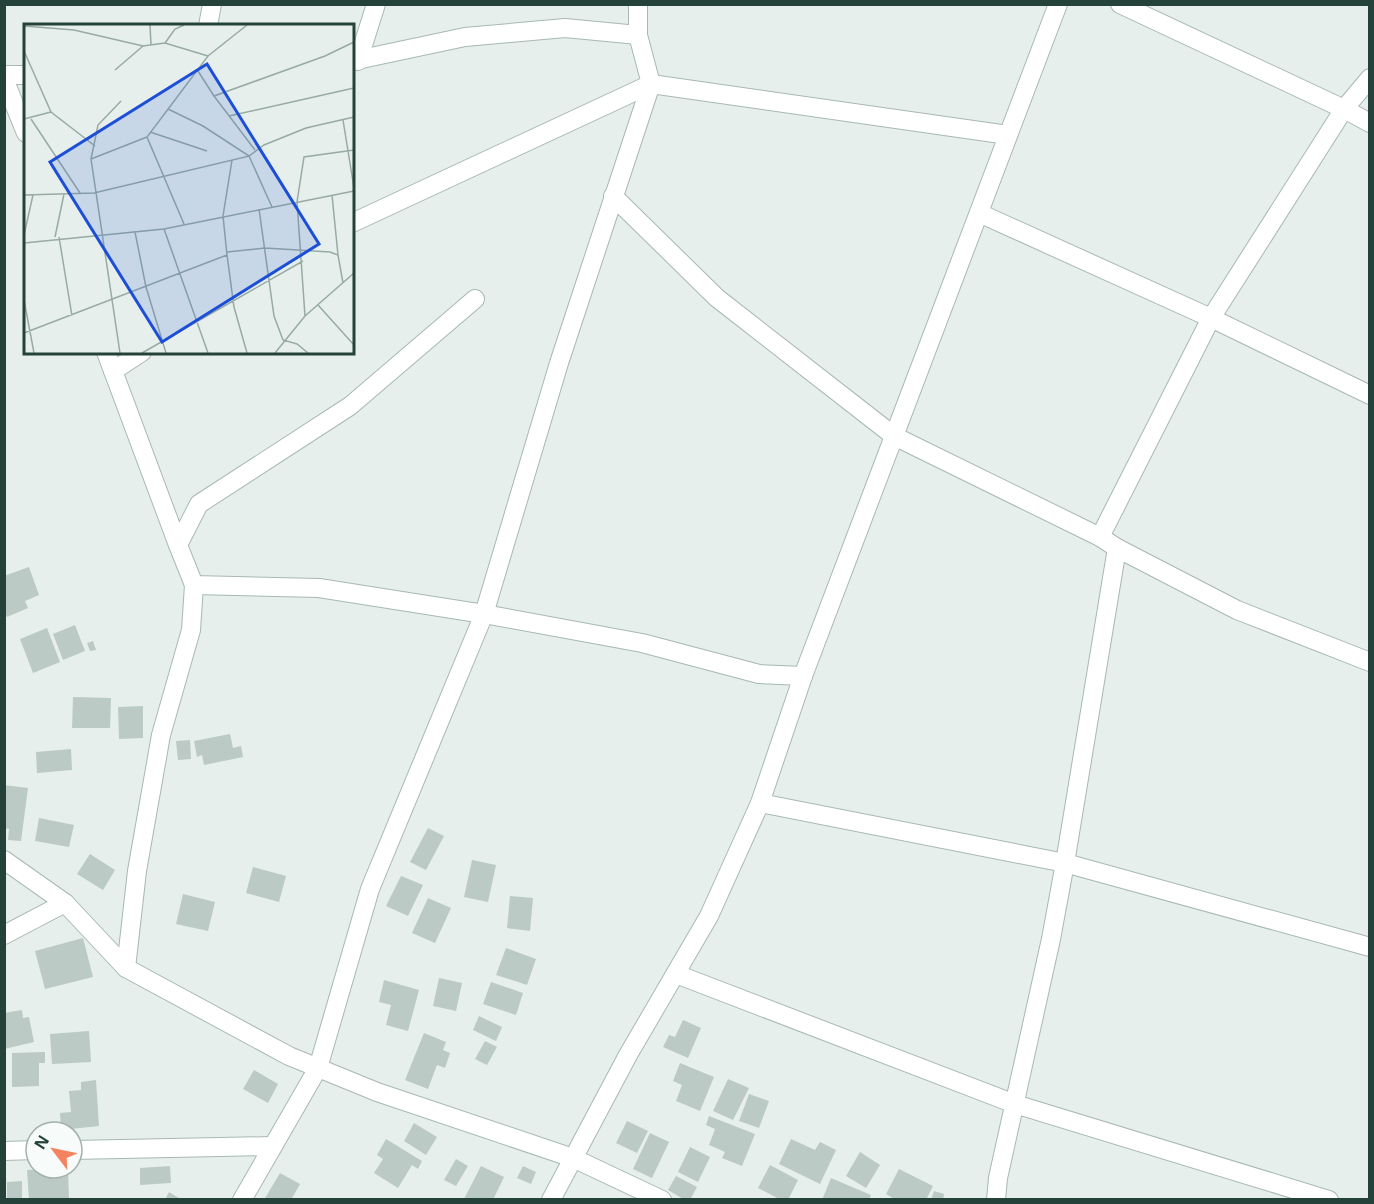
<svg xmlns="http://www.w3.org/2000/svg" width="1374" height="1204" font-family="'Open Sans',sans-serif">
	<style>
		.building { fill: #bbcac4 }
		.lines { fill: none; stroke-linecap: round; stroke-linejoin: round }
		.minor-casing { stroke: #a8b8b2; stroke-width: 20 }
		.minor { stroke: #fff; stroke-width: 18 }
		.inset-road { fill: none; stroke: #98aaa4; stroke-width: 1.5 }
		.view { fill: #1d4ed8; fill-opacity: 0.15; stroke: #1d4ed8; stroke-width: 3 }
		.inset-edge { fill: none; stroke: #24423a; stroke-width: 3 }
	</style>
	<rect width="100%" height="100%" fill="#e6efeb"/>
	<!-- building -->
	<g class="building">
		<polygon points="29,567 39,595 25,601 28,608 7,617 4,610 4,576"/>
		<polygon points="75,625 85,651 63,660 53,634"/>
		<polygon points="47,628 60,662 33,673 20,639"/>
		<polygon points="93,641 96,650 90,651 87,643"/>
		<polygon points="73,697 111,698 110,728 72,728"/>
		<polygon points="143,706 143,738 119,739 118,707"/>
		<polygon points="230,734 233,748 241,746 243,757 204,765 202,755 197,757 194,741"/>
		<polygon points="190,740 191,759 178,760 176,741"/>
		<polygon points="71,749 72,770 37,773 36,752"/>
		<polygon points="4,785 28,788 21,841 8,840 9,829 4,828"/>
		<polygon points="39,818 74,825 69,847 35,841"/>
		<polygon points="428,828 444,836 426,870 410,862"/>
		<polygon points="90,854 115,870 103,890 77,874"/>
		<polygon points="472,860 496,865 488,902 464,897"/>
		<polygon points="253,867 286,876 279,902 246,893"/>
		<polygon points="401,876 423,885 408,916 386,906"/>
		<polygon points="183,894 215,902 208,931 176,924"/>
		<polygon points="510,896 533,898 530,931 507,928"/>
		<polygon points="428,898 451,908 435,943 412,933"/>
		<polygon points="83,938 93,977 45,989 35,951"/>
		<polygon points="506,948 536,959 527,985 496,975"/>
		<polygon points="439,978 462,983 456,1011 433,1006"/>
		<polygon points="384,980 419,990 408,1031 386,1025 391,1005 379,1002"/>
		<polygon points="491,982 523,993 516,1015 483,1004"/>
		<polygon points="22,1010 23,1018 29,1017 34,1042 4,1049 4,1013"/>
		<polygon points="479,1016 502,1027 496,1041 473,1030"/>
		<polygon points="683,1020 701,1028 688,1058 663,1047 669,1035 675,1037"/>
		<polygon points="89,1031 91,1062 52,1064 50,1034"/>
		<polygon points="424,1033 446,1042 443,1050 450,1053 445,1068 437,1065 428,1089 405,1080"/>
		<polygon points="485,1041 497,1047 487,1065 475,1059"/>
		<polygon points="45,1052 45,1063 39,1063 39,1086 12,1087 12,1053"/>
		<polygon points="680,1063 714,1077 700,1111 676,1101 682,1085 673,1081"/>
		<polygon points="254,1070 278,1084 268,1103 243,1089"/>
		<polygon points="728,1079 749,1088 733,1120 713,1111"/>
		<polygon points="96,1080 99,1126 61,1130 60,1113 71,1112 69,1091 81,1090 81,1082"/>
		<polygon points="749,1094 769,1101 759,1128 739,1121"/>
		<polygon points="709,1116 755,1134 742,1166 722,1158 725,1152 709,1145 715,1129 706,1125"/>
		<polygon points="627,1121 648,1131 637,1153 616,1143"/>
		<polygon points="414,1123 437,1137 426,1155 404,1141"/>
		<polygon points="650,1133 669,1142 652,1178 633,1169"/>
		<polygon points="386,1139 422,1161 418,1169 412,1165 398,1188 374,1173 383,1159 377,1155"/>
		<polygon points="791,1139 815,1150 820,1142 836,1150 820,1184 779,1164"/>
		<polygon points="690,1147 710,1157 698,1182 678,1172"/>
		<polygon points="860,1152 880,1165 866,1188 846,1176"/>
		<polygon points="456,1159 468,1166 456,1186 444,1180"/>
		<polygon points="770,1165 798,1180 788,1200 781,1200 758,1188"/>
		<polygon points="170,1166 171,1183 140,1185 140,1168"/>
		<polygon points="481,1166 504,1177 493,1200 465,1200 464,1199"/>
		<polygon points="523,1166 536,1172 531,1184 517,1178"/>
		<polygon points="68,1168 69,1200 29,1200 27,1170"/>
		<polygon points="899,1169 933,1186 926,1200 896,1200 886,1194"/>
		<polygon points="280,1173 300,1184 291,1200 264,1200"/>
		<polygon points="676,1176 697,1187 690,1200 685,1200 668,1190"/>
		<polygon points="831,1178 871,1195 869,1200 822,1200"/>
		<polygon points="22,1181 22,1200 7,1200 7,1182"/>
		<polygon points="934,1191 944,1194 943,1200 931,1200"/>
		<polygon points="169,1192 182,1200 165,1200"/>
	</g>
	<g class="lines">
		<!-- minor casing -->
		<g class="minor-casing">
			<g id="minor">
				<polyline points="1120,4 1344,109 1370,123"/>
				<polyline points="208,26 212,4"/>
				<polyline points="352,61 465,37 565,28 638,35"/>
				<polyline points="358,61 376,4"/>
				<polyline points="4,75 26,75"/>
				<polyline points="4,79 26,133"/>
				<polyline points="613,196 717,298 894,436 1100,537 1117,548 1065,863 1051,939 998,1178 996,1200"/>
				<polyline points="979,213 1211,318 1370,395"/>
				<polyline points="352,223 651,84 638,35 638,4"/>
				<polyline points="106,352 178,545 194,585 319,588 484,614 642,643 759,674 803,676"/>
				<polyline points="113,371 142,352"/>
				<polyline points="1100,537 1211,318 1344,109 1370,78"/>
				<polyline points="178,545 199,504 350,406 475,299"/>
				<polyline points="1117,548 1237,610 1370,662"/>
				<polyline points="760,803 1065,863 1370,947"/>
				<polyline points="4,860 65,903 126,968 289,1056 377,1092 573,1158 662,1200"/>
				<polyline points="4,935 65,903"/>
				<polyline points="126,968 137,871 161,735 191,630 194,585"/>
				<polyline points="676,974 1015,1104 1329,1200"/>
				<polyline points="72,1150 273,1146"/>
				<polyline points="4,1151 36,1150"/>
				<polyline points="242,1200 318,1068 370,889 484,614 559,363 651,84 1008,135"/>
				<polyline points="551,1200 628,1055 709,916 760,803 803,676 1058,4"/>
			</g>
		</g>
		<!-- minor -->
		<use href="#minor" class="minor"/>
	</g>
	<!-- overview -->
	<g transform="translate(24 24)">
		<rect width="330" height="330" fill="#e6efeb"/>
		<path class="inset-road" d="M126 1 127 21M0 2 50 6 119 22 141 19 184 32M141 19 151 5 160 1M0 27 27 88 71 122M91 46 119 22M174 47 190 72 301 32 330 18M190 72 231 126M144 85 179 102 225 132 240 121 282 104 330 93M205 92 330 64M0 95 27 88M7 95 56 169M319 96 330 164M126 108 183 127M67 135 123 113M0 171 70 169 225 132 248 183M308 171 314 231M235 185 250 292 259 316 273 320 284 329M160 200 123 113 184 32 223 1M140 205 184 329M111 208 122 263 142 329M0 211 9 171M31 213 40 170M35 213 48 292M0 219 140 205 330 167M203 228 241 224 306 228 314 231 319 259M203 231 210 283 223 329M0 276 10 329M294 281 330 321M281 292 273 178 280 133 330 126M0 309 203 231 199 192 208 136M96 329 67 135 74 101 97 77M118 329 279 237M251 329 281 292 330 249"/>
		<path class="view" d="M183 40 295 220 138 318 26 138Z"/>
		<rect width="330" height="330" class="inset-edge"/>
	</g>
	<!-- border -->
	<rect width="1374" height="1204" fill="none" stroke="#24423a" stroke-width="12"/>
	<!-- north arrow -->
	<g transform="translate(54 1150) rotate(302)"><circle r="28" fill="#f7fbf9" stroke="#a3b1ad" stroke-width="1.5"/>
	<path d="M0-4.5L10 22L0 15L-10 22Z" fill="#f4845f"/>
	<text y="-9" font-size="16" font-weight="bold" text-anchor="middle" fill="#24423a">N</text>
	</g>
</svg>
